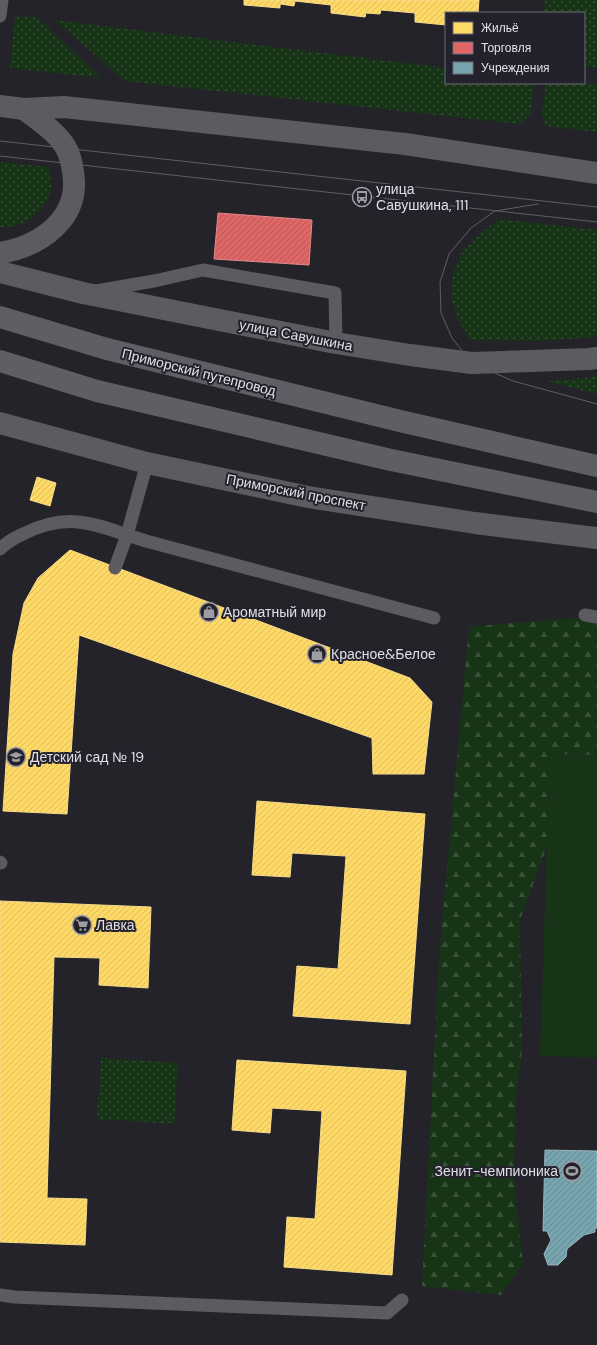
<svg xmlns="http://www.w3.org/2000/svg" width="597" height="1345" font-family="'DM Sans',sans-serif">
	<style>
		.green { fill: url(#green-dots) }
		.forest { fill: url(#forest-firs) }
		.pitch { fill: #183417 }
		.homes { fill: url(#homes-hatch); stroke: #f6db8c }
		.shops { fill: url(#shops-hatch); stroke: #e08a8c }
		.public { fill: url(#public-hatch); stroke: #96b6c0 }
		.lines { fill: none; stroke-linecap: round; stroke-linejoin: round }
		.lane { stroke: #5c5b60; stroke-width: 13 }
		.secondary { stroke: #5c5b60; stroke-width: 22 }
		.primary { stroke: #605d65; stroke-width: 22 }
		.tram { stroke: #605e63; stroke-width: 1 }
		.labels { text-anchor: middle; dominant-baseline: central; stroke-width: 4; stroke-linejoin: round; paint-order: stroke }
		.poi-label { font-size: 14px; fill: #e1dfe6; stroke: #23212b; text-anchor: start }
		.street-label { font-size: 14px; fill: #e1dfe6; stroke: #23212b }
	</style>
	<defs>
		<pattern id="green-dots" width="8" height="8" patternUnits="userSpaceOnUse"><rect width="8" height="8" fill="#183417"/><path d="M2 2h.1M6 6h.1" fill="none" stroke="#395139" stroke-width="1.8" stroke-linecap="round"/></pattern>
		<pattern id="forest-firs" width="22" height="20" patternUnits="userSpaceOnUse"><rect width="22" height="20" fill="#183417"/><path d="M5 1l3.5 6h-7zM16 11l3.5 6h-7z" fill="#395139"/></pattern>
		<pattern id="homes-hatch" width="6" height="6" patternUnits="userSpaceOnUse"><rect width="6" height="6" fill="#ffd966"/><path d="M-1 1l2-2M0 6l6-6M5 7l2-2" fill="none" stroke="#dabb5f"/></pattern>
		<pattern id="shops-hatch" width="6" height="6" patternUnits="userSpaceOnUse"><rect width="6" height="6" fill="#e06666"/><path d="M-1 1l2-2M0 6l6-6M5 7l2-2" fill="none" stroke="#b15c5c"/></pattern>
		<pattern id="public-hatch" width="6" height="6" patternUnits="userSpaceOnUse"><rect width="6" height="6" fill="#76a5af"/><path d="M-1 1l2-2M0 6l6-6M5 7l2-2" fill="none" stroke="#67888f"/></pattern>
	</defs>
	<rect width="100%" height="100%" fill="#242329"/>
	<!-- green -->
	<g class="green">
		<polygon points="545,0 597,0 597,67 584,66 584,13 544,13"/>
		<polygon points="15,16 38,18 101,78 10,68"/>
		<polygon points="55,20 446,68 446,83 534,83 531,113 520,124 125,81"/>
		<polygon points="546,83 578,83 597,85 597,132 545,126 542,113"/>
		<path d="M0 162 48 167C49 172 51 178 51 183 53 200 34 219 19 225 13 227 6 227 0 227Z"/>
		<polygon points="500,219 597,230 597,337 534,341 470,340 458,320 451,297 453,274 462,252 481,233"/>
		<polygon points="597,377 597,394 547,381 594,377"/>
		<polygon points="101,1058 178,1063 174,1124 97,1119"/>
	</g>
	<!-- forest -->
	<polygon class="forest" points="582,617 597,619 597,755 550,754 547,846 520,920 522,1051 516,1096 514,1180 523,1264 501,1295 422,1286 439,957 469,627"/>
	<!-- pitch -->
	<polygon class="pitch" points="550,754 597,755 597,1058 540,1056"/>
	<!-- homes -->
	<g class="homes">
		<polygon points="244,0 479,0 478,13 446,13 446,25 415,22 415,13 381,10 380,14 366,13 365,17 331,13 331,5 295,1 294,6 280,4 280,8 244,5"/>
		<polygon points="37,477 56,483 50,506 30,500"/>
		<polygon points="70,550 410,678 432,702 424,774 373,774 372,738 79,635 67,814 3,811 13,654 24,603 38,578"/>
		<polygon points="257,801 425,814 410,1024 293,1016 297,966 338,969 346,856 292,853 290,877 252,875"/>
		<polygon points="0,901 151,907 148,988 99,985 100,958 54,957 47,1198 87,1199 85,1245 0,1242"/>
		<polygon points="237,1060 406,1071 392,1275 284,1267 287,1217 315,1219 322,1111 272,1108 270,1133 232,1130"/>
	</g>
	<!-- shops -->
	<polygon class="shops" points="218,213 312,220 309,265 214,259"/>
	<!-- public -->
	<polygon class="public" points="545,1150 597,1151 597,1228 595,1228 595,1232 584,1235 567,1249 566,1257 558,1265 548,1265 544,1254 551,1240 547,1231 543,1231"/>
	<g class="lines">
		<!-- lane -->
		<g class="lane">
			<polyline points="0,16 2,0"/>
			<polyline points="96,291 154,281 203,270 335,293 336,343"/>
			<path d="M0 549C7 542 14 538 23 534 63 514 87 521 127 535L147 463"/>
			<polyline points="115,568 127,535 146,541 434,618"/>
			<polyline points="585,615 597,617"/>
			<polyline points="0,862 1,863"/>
			<polyline points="0,1295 14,1297 387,1313 402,1300"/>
		</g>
		<!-- secondary -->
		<g class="secondary">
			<polyline points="0,106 24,109 64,107 405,144 597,173"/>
			<path d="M0 253C41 246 81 218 73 172 72 164 70 155 66 148 57 132 38 120 24 109"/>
			<polyline points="0,272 83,293 336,343 410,355 472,363 589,359 597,358"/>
			<polyline points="0,423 147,463 308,497 475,523 597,538"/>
		</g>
		<!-- primary -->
		<g class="primary">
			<polyline points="0,317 107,349 400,421 597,466"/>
			<polyline points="0,361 97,391 391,460 597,502"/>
		</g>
		<!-- tram -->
		<g class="tram">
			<polyline points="0,141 597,207"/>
			<polyline points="0,156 597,222"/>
			<polyline points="538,204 495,211 471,228 449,254 440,282 441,313 452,338 472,363 513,381 597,404"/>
		</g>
	</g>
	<!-- icons -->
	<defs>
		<g id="bus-ring" transform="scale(1)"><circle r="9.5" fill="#23212b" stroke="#9f9da4" stroke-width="1.5"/><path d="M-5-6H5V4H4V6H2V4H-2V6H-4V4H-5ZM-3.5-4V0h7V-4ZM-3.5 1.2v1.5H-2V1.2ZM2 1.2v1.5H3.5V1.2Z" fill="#9f9da4"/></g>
		<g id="shop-ring" transform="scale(1)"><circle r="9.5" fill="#23212b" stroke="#9f9da4" stroke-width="1.5"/><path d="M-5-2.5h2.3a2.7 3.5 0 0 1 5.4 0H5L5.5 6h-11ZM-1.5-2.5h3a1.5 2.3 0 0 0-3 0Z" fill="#9f9da4"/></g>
		<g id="school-ring" transform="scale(1)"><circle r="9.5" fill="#23212b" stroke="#9f9da4" stroke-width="1.5"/><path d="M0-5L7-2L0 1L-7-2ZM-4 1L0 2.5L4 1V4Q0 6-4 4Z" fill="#9f9da4"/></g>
		<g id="supermarket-ring" transform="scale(1)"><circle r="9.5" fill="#23212b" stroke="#9f9da4" stroke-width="1.5"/><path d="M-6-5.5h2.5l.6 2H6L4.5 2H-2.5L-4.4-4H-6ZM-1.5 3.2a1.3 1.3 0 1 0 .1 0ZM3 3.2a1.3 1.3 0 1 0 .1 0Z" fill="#9f9da4"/></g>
		<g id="stadium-ring" transform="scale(1)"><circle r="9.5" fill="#23212b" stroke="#9f9da4" stroke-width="1.5"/><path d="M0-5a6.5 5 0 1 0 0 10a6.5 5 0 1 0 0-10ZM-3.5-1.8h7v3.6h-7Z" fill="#9f9da4"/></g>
	</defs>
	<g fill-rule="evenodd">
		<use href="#bus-ring" x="362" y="197"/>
		<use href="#shop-ring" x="209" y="612"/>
		<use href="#shop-ring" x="317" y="654"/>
		<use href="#school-ring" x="16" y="757"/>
		<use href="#supermarket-ring" x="82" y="925"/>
		<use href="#stadium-ring" x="572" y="1171"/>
	</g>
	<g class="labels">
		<!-- poi labels -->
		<g class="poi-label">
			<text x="376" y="189">улица<tspan x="376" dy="16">Савушкина, 111</tspan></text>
			<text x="223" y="612">Ароматный мир</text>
			<text x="331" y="654">Красное&amp;Белое</text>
			<text x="30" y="757">Детский сад № 19</text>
			<text x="96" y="925">Лавка</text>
			<text x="558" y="1171" text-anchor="end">Зенит-чемпионика</text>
		</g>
		<!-- street labels -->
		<g class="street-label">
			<text transform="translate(296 335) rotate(11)">улица Савушкина</text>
			<text transform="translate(199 372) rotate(14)">Приморский путепровод</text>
			<text transform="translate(296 492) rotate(11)">Приморский проспект</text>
		</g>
	</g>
	<!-- legend -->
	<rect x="445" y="12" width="140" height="72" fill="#23212b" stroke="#6f6d76"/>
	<rect x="453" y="22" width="20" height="12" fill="#ffd966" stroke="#6f6d76"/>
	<text x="481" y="32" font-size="12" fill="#e1dfe6">Жильё</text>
	<rect x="453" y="42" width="20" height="12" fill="#e06666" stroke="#6f6d76"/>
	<text x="481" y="52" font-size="12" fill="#e1dfe6">Торговля</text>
	<rect x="453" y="62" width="20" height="12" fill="#76a5af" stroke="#6f6d76"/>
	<text x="481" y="72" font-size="12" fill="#e1dfe6">Учреждения</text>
</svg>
